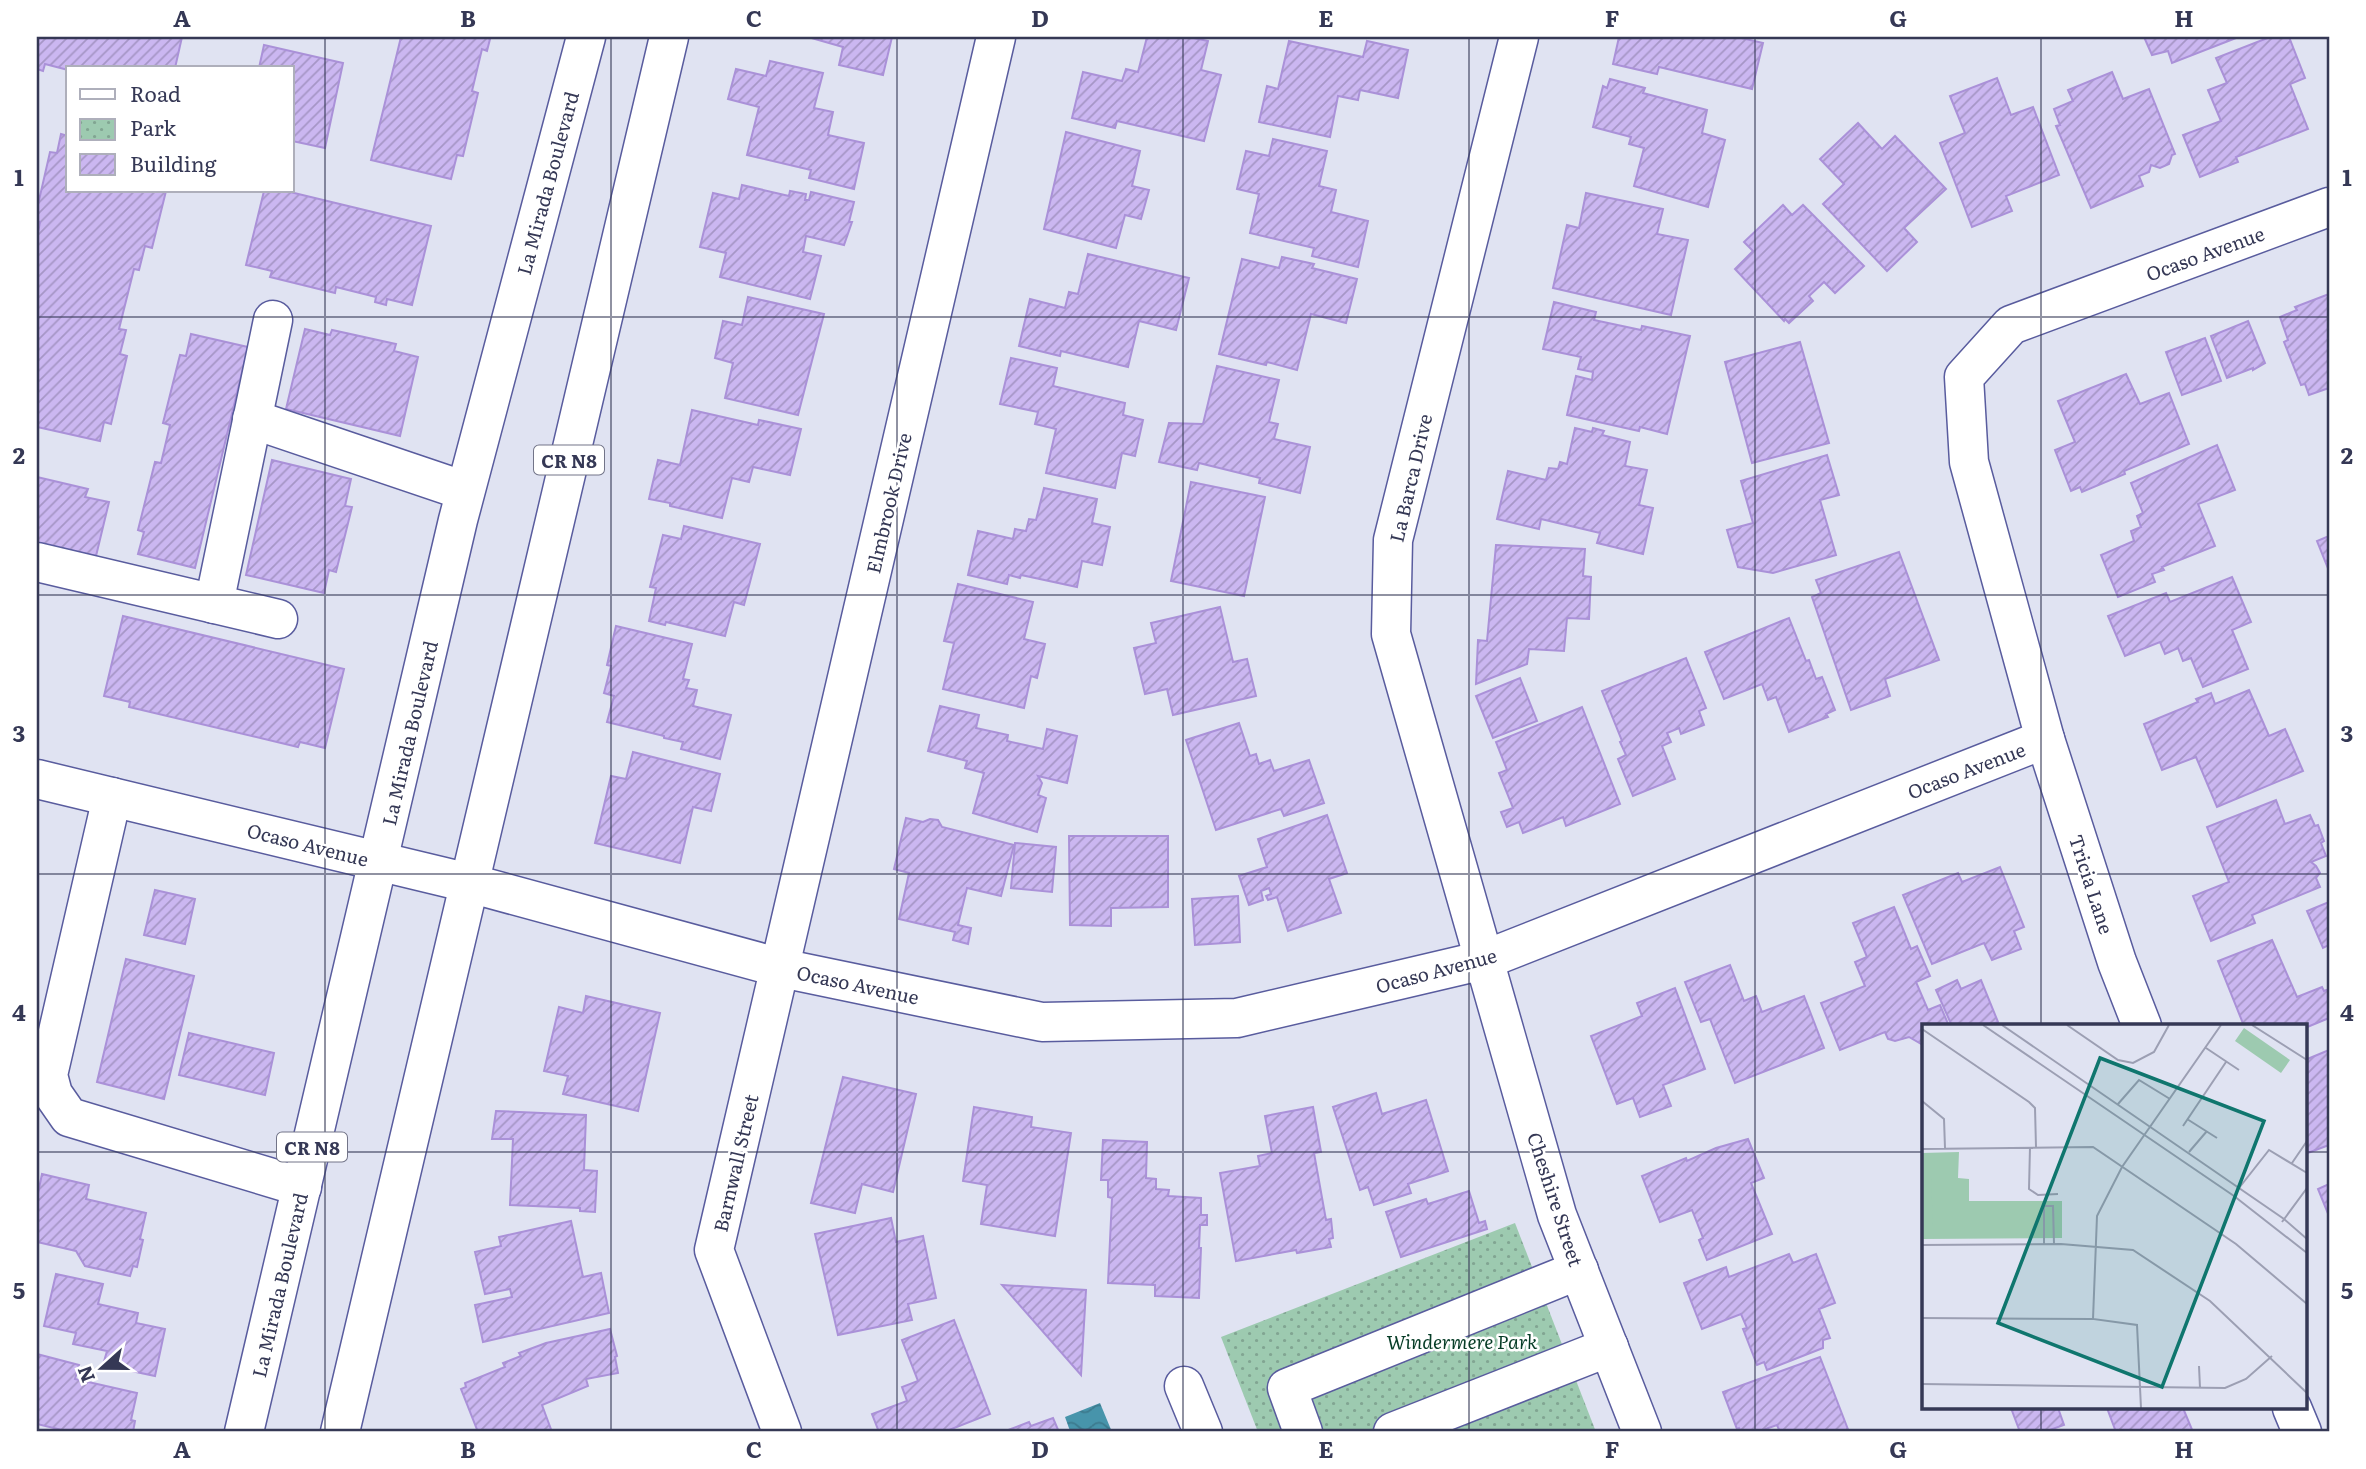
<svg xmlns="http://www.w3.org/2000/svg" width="2366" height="1469" font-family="Literata,serif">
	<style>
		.park { fill: url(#park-dots) }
		.water { fill: url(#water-waves) }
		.building { fill: url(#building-hatch); stroke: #aa91d8; stroke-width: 2 }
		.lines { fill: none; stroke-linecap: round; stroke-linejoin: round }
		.minor-casing { stroke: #595c9e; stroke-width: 41 }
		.major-casing { stroke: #595c9e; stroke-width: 41 }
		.minor { stroke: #fff; stroke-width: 38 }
		.major { stroke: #fff; stroke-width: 38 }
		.grid { fill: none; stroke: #353855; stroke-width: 2; stroke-opacity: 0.55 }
		.labels { text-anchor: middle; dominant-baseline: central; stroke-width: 5; stroke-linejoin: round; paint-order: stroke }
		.shield { fill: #fff; stroke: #727488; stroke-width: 2 }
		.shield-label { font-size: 18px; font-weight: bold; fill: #353855 }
		.street-label { font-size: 19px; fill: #353855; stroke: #fff }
		.park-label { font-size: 19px; font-style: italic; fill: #073d27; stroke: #fff }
		.inset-road { fill: none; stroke: #9c9fb3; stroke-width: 2 }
		.view { fill: #0f766e; fill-opacity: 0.15; stroke: #0f766e; stroke-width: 3.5 }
		.inset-edge { fill: none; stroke: #353855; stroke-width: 3.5 }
		.neatline { fill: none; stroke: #353855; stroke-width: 2.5 }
		.grid-label { font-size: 23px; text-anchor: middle; font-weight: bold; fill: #353855 }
	</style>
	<defs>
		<pattern id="park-dots" width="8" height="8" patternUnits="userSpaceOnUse" patternTransform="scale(1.75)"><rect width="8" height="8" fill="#9dcab0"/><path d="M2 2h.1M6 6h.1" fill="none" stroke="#81a592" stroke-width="1.8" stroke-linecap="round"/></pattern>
		<pattern id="water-waves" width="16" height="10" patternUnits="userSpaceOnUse" patternTransform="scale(1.75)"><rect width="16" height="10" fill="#4794ab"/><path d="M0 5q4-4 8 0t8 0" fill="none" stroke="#3c7a8e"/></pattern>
		<pattern id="building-hatch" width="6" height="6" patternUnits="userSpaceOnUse" patternTransform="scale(1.75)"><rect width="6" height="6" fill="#cbb7f1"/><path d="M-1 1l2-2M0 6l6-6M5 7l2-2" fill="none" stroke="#a696c6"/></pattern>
	</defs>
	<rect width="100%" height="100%" fill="#e0e3f2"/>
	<!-- park -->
	<polygon class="park" points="1515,1223 1596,1432 1258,1432 1221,1337"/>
	<!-- water -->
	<polygon class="water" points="1100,1403 1112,1432 1070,1431 1065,1417"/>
	<!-- building -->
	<g class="building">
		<polygon points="37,37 182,37 175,68 68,70 45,64 43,71 37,69"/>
		<polygon points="401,37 485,37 490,39 487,51 482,49 472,91 478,93 463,156 457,155 451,179 371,160"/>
		<polygon points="808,37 892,37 883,75 839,65 843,47"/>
		<polygon points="1147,37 1189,37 1208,41 1201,70 1221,75 1204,141 1117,121 1115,128 1072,118 1083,72 1122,81 1126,69 1138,72"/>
		<polygon points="1619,37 1737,37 1763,43 1752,89 1659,67 1657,74 1613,64"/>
		<polygon points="2144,37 2236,37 2236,38 2172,63 2168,51 2152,55"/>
		<polygon points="2270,37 2289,37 2305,78 2290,84 2308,129 2236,157 2238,162 2200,177 2183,135 2221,121 2208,90 2227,83 2216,58"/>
		<polygon points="1289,41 1363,57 1367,41 1408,50 1398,98 1360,90 1358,100 1338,96 1330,137 1259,122 1267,86 1278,89"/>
		<polygon points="264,45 343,63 325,148 292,141 292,68 252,68 259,68"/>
		<polygon points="770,61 823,73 814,108 833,112 828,135 864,143 854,189 809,178 811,170 747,155 759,107 728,99 736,69 766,76"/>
		<polygon points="2112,72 2123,99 2149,89 2175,154 2172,155 2169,164 2160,168 2151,165 2149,172 2139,176 2143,186 2091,208 2056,126 2060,125 2054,109 2073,101 2068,90"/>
		<polygon points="1997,78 2011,115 2033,107 2059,175 2006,196 2012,211 1972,227 1940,143 1965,133 1950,96"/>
		<polygon points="1610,79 1645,88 1643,93 1707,110 1702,133 1725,140 1708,207 1634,186 1644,148 1629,144 1631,137 1593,127 1603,86 1607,88"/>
		<polygon points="1858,123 1882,149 1895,136 1946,189 1904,228 1917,242 1887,271 1823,204 1844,184 1820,159"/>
		<polygon points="1066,132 1140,151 1132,186 1149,190 1141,219 1125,215 1116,248 1044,229"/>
		<polygon points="61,134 68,136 68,191 166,191 152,248 145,246 139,270 134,269 119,329 126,330 120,354 127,356 111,424 104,422 100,441 37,427 37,238 40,222 37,221 37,209 50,152 57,153"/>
		<polygon points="1273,139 1327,151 1319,186 1336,190 1331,212 1368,221 1358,267 1312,256 1314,248 1250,233 1259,194 1237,189 1246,151 1269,156"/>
		<polygon points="742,185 789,196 790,191 806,194 805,200 809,200 811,192 854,202 849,222 852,222 844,245 806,236 803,252 821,256 810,299 720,277 726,253 700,247 713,193 739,199"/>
		<polygon points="264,191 286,191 431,226 412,305 387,299 386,305 375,302 376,297 336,287 335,293 270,277 272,271 246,265"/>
		<polygon points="1586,193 1663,209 1657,234 1688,240 1671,315 1553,288 1567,225 1579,228"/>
		<polygon points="1783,205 1792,215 1803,205 1864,266 1835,293 1824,282 1809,296 1813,301 1789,323 1785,319 1784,321 1735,269 1753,251 1744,242"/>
		<polygon points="1088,254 1189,278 1176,330 1139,321 1128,367 1061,351 1060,356 1019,346 1030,299 1065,308 1069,292 1078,294"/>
		<polygon points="1282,257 1314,264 1312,268 1357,279 1346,323 1311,314 1297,370 1267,362 1266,365 1219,354 1242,259 1279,268"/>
		<polygon points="2329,294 2329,388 2309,395 2305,384 2301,385 2284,342 2288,340 2280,317 2297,310 2295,307"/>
		<polygon points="748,297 824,314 798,415 725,398 733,363 715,358 723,321 742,325"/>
		<polygon points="1554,302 1596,312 1594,320 1641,330 1642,326 1690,336 1667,434 1640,427 1639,431 1567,415 1576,376 1592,380 1593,372 1578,369 1581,357 1543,349"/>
		<polygon points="2248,321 2265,363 2253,370 2253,368 2227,378 2211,336"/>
		<polygon points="305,329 330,335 332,330 396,344 394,351 418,357 400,436 286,409"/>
		<polygon points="191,334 248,347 195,568 138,554 144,532 138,530 155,462 161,463 170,425 163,423 180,355 186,356"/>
		<polygon points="2205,338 2221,381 2182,395 2166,352"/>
		<polygon points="1800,342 1829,443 1752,463 1725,362"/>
		<polygon points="1011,358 1057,368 1053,386 1125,403 1123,415 1143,420 1135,456 1122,453 1115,488 1046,473 1056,429 1035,424 1038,412 1000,404"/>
		<polygon points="1217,366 1279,380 1269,422 1278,424 1274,439 1310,447 1300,493 1259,483 1260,478 1199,463 1197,470 1159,462 1169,423 1203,424"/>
		<polygon points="2126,374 2140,404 2169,393 2189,444 2124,471 2125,474 2082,492 2080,487 2071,491 2055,450 2075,442 2058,401"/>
		<polygon points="692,410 758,425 759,420 801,429 790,475 753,467 749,482 732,478 722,518 670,506 670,503 649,499 658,460 680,465"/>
		<polygon points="1575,428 1592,432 1593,428 1604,431 1602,435 1630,442 1625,466 1647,470 1639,505 1653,508 1643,554 1597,543 1600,533 1541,519 1539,529 1497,519 1508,471 1546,480 1549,468 1558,469 1560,462 1567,464"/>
		<polygon points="2217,445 2235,490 2198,504 2215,546 2162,567 2164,570 2152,574 2155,582 2118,597 2101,555 2134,541 2131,531 2141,527 2137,516 2143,513 2131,483"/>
		<polygon points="1827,455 1839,495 1820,500 1836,555 1773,573 1738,567 1727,530 1753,523 1741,481"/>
		<polygon points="272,460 351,479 345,506 352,507 336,572 329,570 324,593 246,575"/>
		<polygon points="37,477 88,489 85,497 109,502 96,556 37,543"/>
		<polygon points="1191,482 1265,497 1244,596 1171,581"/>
		<polygon points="1044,488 1097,499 1092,523 1110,527 1102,565 1082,561 1077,587 1021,575 1020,578 1009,575 1007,584 968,575 978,531 1013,539 1015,529 1026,531 1029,519 1036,520"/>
		<polygon points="684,526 760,544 744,605 734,602 725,636 666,622 665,625 649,621 656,588 650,587 663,535 681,539"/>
		<polygon points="2329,536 2329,571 2317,541"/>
		<polygon points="1496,545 1585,549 1583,576 1591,577 1589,619 1567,618 1564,651 1529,649 1527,664 1476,684 1478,640 1487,641"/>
		<polygon points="1899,552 1939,660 1885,679 1890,696 1851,710 1812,597 1821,593 1816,580"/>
		<polygon points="2232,577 2251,622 2232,630 2248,669 2203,687 2191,658 2183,661 2178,648 2165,654 2160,642 2125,656 2108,616 2166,593 2170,602"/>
		<polygon points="958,584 1033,602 1024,639 1045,644 1037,678 1031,676 1024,708 943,689 954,643 944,641"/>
		<polygon points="1220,607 1233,662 1247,659 1256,696 1173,715 1167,689 1145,694 1134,648 1156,643 1151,623"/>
		<polygon points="123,616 344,669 325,748 300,742 298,747 129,707 130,702 104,696"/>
		<polygon points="1789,618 1806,661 1809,660 1816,679 1822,677 1835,710 1826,714 1828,717 1789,732 1776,697 1768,700 1762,684 1724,699 1705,652"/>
		<polygon points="616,626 692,644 683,679 689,680 686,688 697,690 693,706 731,715 720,759 681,749 683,742 664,738 664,736 607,722 614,696 604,693 611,666 607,665"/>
		<polygon points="1686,658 1706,708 1699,711 1704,725 1681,734 1679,728 1667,733 1671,742 1662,746 1675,779 1633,796 1618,759 1626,755 1620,742 1622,741 1602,691"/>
		<polygon points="1520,678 1537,721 1493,738 1476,696"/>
		<polygon points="2249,690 2269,736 2285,729 2303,771 2217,807 2196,757 2162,770 2144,724 2198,702 2196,699 2211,693 2215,704"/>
		<polygon points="940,706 979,715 976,728 1008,735 1007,741 1043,749 1047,729 1077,736 1067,783 1038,776 1042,783 1038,795 1046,798 1037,832 973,813 984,773 965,768 967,761 928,751"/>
		<polygon points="1582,707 1620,804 1566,826 1563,817 1523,833 1519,822 1507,827 1501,812 1513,808 1499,773 1507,770 1496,742"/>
		<polygon points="1239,723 1250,756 1256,754 1259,764 1270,760 1274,771 1309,760 1324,803 1284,816 1281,809 1216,830 1186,740"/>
		<polygon points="633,752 720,774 711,811 693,807 680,863 595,843 611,776 626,779"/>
		<polygon points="2276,800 2285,824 2310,815 2315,826 2318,825 2324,841 2321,843 2326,856 2311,862 2316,866 2320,873 2316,878 2320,887 2252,915 2255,923 2211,941 2193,896 2229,882 2207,827"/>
		<polygon points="1327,815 1347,873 1329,879 1341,913 1288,931 1277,897 1268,900 1266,896 1271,894 1269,888 1261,891 1263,900 1249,905 1239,876 1267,867 1258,839"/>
		<polygon points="906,818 923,822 930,819 938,820 942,827 1014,845 1001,896 967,888 958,925 971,928 968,944 953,940 955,932 899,919 909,873 894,869"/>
		<polygon points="1069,836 1168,836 1168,907 1111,908 1111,926 1070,925"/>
		<polygon points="1015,843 1056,847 1052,892 1011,888"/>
		<polygon points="2000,867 2024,927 2014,931 2021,949 1992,960 1984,943 1932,964 1903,895 1958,873 1962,882"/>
		<polygon points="155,890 195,899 185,944 144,935"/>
		<polygon points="1238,896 1240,942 1195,945 1192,899"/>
		<polygon points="2329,902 2329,945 2323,948 2307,911"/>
		<polygon points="1894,907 1911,949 1917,946 1930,976 1916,982 1928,1010 1940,1005 1949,1026 1923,1026 1923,1045 1909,1037 1895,1041 1888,1039 1885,1032 1840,1050 1821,1003 1865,986 1855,962 1867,957 1853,923"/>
		<polygon points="2272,940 2297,997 2322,987 2324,991 2329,989 2329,1018 2305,1028 2305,1026 2244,1026 2218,961"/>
		<polygon points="126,959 194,976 164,1099 97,1082"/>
		<polygon points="1730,965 1744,1001 1756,996 1762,1012 1804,996 1824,1048 1735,1083 1710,1019 1701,1022 1685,982"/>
		<polygon points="1957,980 1961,989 1981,980 1998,1022 1987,1026 1952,1026 1936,990"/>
		<polygon points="1675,988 1705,1069 1663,1085 1671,1106 1640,1117 1633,1098 1617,1104 1591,1036 1642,1016 1637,1003"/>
		<polygon points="586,996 660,1013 638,1111 563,1094 568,1076 544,1071 559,1007 583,1013"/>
		<polygon points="189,1033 274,1053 265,1095 179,1075"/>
		<polygon points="2329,1050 2329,1145 2305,1154 2305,1060"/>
		<polygon points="843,1077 916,1094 893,1192 862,1184 855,1213 811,1203"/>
		<polygon points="1376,1093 1382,1114 1426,1100 1448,1171 1408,1184 1411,1193 1374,1205 1368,1187 1360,1190 1333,1107"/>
		<polygon points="974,1107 1032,1117 1031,1127 1071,1133 1055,1236 981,1224 987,1185 963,1181"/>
		<polygon points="1313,1107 1321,1152 1314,1153 1326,1220 1331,1219 1333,1238 1329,1239 1331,1247 1297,1253 1296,1250 1236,1261 1220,1173 1260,1166 1258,1156 1272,1153 1265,1116"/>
		<polygon points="496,1111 586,1115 584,1170 597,1171 595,1212 580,1211 580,1208 510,1205 513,1139 492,1139"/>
		<polygon points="1748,1139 1764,1178 1751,1183 1772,1234 1707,1260 1699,1240 1703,1238 1692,1210 1660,1222 1642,1176 1686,1158 1687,1161 1716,1148"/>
		<polygon points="1103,1140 1147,1142 1146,1178 1156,1179 1156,1189 1169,1190 1168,1196 1201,1198 1201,1215 1207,1215 1207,1225 1200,1225 1199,1248 1201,1248 1199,1298 1155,1296 1155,1285 1108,1283 1112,1198 1108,1197 1108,1180 1101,1180"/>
		<polygon points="42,1174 89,1185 86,1199 146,1213 140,1239 143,1240 137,1267 133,1266 130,1276 85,1266 76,1251 37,1242 37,1198"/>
		<polygon points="2329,1184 2329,1216 2318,1189"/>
		<polygon points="1469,1191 1479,1223 1485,1221 1487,1229 1401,1257 1386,1212 1426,1199 1428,1204"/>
		<polygon points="891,1218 896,1242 923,1236 936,1298 908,1304 912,1320 838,1335 815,1234"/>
		<polygon points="571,1221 583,1277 601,1273 609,1313 483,1342 475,1305 512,1297 510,1289 485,1294 475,1252 501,1246 499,1237"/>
		<polygon points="1789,1254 1793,1263 1816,1254 1835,1303 1819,1309 1830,1338 1823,1340 1823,1348 1767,1370 1764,1362 1757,1365 1743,1329 1747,1328 1741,1314 1702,1329 1684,1283 1726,1267 1729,1277"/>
		<polygon points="56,1274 103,1284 98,1304 138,1313 136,1323 165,1329 155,1376 103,1365 107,1351 73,1344 76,1333 44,1326"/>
		<polygon points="1002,1285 1086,1290 1081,1375"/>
		<polygon points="954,1320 990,1414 944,1432 879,1432 872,1414 907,1401 902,1387 918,1381 902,1340"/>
		<polygon points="610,1329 617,1356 615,1357 618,1373 586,1379 588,1386 542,1405 552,1432 478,1432 461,1389 466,1387 465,1383 505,1367 503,1363 521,1356 519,1353 546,1343"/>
		<polygon points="37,1354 79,1365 75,1379 137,1393 131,1420 135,1421 133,1432 70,1432 37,1424"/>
		<polygon points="1820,1357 1849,1432 1780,1432 1777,1425 1757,1432 1741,1432 1739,1428 1737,1429 1723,1392"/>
		<polygon points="2011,1408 2058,1408 2064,1425 2044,1432 2020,1432"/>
		<polygon points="2107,1408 2183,1408 2193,1432 2116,1432"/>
		<polygon points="1053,1418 1059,1432 1003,1432 1029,1422 1031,1426"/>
	</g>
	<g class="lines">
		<!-- minor casing -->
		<g class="minor-casing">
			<g id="minor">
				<polyline points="1519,37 1393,540 1391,634 1557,1215 1642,1432"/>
				<polyline points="252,419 465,491"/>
				<polyline points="37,562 278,619"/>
				<polyline points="214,604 273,320"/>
				<polyline points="2045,739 2117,962 2142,1026"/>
				<polyline points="37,779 469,883 781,968 1042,1022 1237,1018 1484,960 2045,739 1969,462 1964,377 2011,325 2329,207"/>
				<polyline points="112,797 48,1075 53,1094 69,1117 302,1187"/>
				<polyline points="1184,1386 1203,1432"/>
				<polyline points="2292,1408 2302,1432"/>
				<polyline points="782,1432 714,1250 996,37"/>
				<polyline points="1303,1432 1287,1388 1579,1270"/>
				<polyline points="1393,1432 1609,1347"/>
			</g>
		</g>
		<!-- major casing -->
		<g class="major-casing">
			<g id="major">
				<polyline points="244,1432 458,520 586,37"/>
				<polyline points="340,1432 669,37"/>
			</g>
		</g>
		<!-- minor -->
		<use href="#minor" class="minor"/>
		<!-- major -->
		<use href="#major" class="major"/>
	</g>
	<!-- grid -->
	<path class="grid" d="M325 37V1432M611 37V1432M897 37V1432M1183 37V1432M1469 37V1432M1755 37V1432M2041 37V1026M37 317H2329M37 595H2329M37 874H2329M37 1152H1923M2305 1152H2329M2041 1408V1432"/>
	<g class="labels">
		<!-- shield labels -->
		<g class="shield">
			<rect x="534" y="445.5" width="70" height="29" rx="5"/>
			<rect x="277" y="1132.5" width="70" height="29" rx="5"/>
		</g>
		<g class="shield-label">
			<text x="569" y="460">CR N8</text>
			<text x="312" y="1147">CR N8</text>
		</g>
		<!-- street labels -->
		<g class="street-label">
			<text transform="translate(547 183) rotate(-75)">La Mirada Boulevard</text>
			<text transform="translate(2205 253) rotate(-20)">Ocaso Avenue</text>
			<text transform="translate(1410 478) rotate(-77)">La Barca Drive</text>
			<text transform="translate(888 503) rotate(-77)">Elmbrook Drive</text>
			<text transform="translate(409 733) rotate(-77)">La Mirada Boulevard</text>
			<text transform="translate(1966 770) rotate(-21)">Ocaso Avenue</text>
			<text transform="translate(308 844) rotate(14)">Ocaso Avenue</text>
			<text transform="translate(2092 884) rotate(72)">Tricia Lane</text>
			<text transform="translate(1436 970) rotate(-15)">Ocaso Avenue</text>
			<text transform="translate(858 984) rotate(12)">Ocaso Avenue</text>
			<text transform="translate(735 1163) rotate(-77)">Barnwall Street</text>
			<text transform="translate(1556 1199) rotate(72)">Cheshire Street</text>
			<text transform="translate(279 1285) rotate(-77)">La Mirada Boulevard</text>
		</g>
		<!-- park labels -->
		<g class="park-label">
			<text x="1462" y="1341">Windermere Park</text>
		</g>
	</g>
	<!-- overview -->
	<g transform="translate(1922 1024)">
		<rect width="385" height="385" fill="#e0e3f2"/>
		<path d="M322 4 368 36 359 49 313 17ZM37 128 36 154 47 155V177H140V214L0 215V129Z" fill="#9dcab0"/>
		<path d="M0 150H9L11 202H0Z" fill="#9dcab0"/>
		<path class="inset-road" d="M61 1 312 172 385 229M80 1 362 195 385 215M145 1 196 36 211 39 232 28 247 1M330 1 385 36M0 5 107 78 113 84 114 123M284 24 317 46M0 77 22 95 23 124M196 80 217 56 248 75M265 95 295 114M261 102 304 38M108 123 107 165 116 171 136 170M0 125 171 123 314 220 385 280M267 128 285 107M370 139 385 117M317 164 347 126 385 149M360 198 385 164M122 220V182H131L132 220M0 221 139 220 211 226 288 277 385 369M0 294 171 295M277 342 278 364M0 360 303 364 324 355 350 332M219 384 215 301 171 295 175 192 200 143 299 1"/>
		<path class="view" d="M178 34 342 97 240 363 76 299Z"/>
		<rect width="385" height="385" class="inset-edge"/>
	</g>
	<!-- border -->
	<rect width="2366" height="1469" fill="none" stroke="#ffffff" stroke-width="77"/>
	<!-- legend -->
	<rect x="66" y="66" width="228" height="126" fill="#ffffff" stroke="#aeafbb" stroke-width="2"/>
	<rect x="80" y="89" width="35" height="10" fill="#ffffff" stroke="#aeafbb" stroke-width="2"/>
	<text x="130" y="102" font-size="21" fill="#353855">Road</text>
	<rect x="80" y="119" width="35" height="21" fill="url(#park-dots)" stroke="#aeafbb" stroke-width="2"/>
	<text x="130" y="136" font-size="21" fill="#353855">Park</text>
	<rect x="80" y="154" width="35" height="21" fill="url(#building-hatch)" stroke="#aeafbb" stroke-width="2"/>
	<text x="130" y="172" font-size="21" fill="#353855">Building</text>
	<!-- north arrow -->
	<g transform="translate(102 1368) rotate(249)" stroke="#ffffff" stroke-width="5" paint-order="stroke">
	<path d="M0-5L12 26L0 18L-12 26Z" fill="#353855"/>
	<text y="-10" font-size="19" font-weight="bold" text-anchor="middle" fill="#353855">N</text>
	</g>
	<rect x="38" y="38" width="2290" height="1392" class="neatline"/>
	<g class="grid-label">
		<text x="182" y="27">A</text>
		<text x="468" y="27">B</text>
		<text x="754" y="27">C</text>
		<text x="1040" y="27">D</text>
		<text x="1326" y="27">E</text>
		<text x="1612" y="27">F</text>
		<text x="1898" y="27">G</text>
		<text x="2184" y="27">H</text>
		<text x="19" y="186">1</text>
		<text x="2347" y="186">1</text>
		<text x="19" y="464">2</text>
		<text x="2347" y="464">2</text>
		<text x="19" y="742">3</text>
		<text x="2347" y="742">3</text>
		<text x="19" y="1021">4</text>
		<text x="2347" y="1021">4</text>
		<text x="19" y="1299">5</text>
		<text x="2347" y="1299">5</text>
		<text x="182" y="1458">A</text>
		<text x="468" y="1458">B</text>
		<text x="754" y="1458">C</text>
		<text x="1040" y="1458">D</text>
		<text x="1326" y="1458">E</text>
		<text x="1612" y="1458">F</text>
		<text x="1898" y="1458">G</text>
		<text x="2184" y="1458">H</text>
	</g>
</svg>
